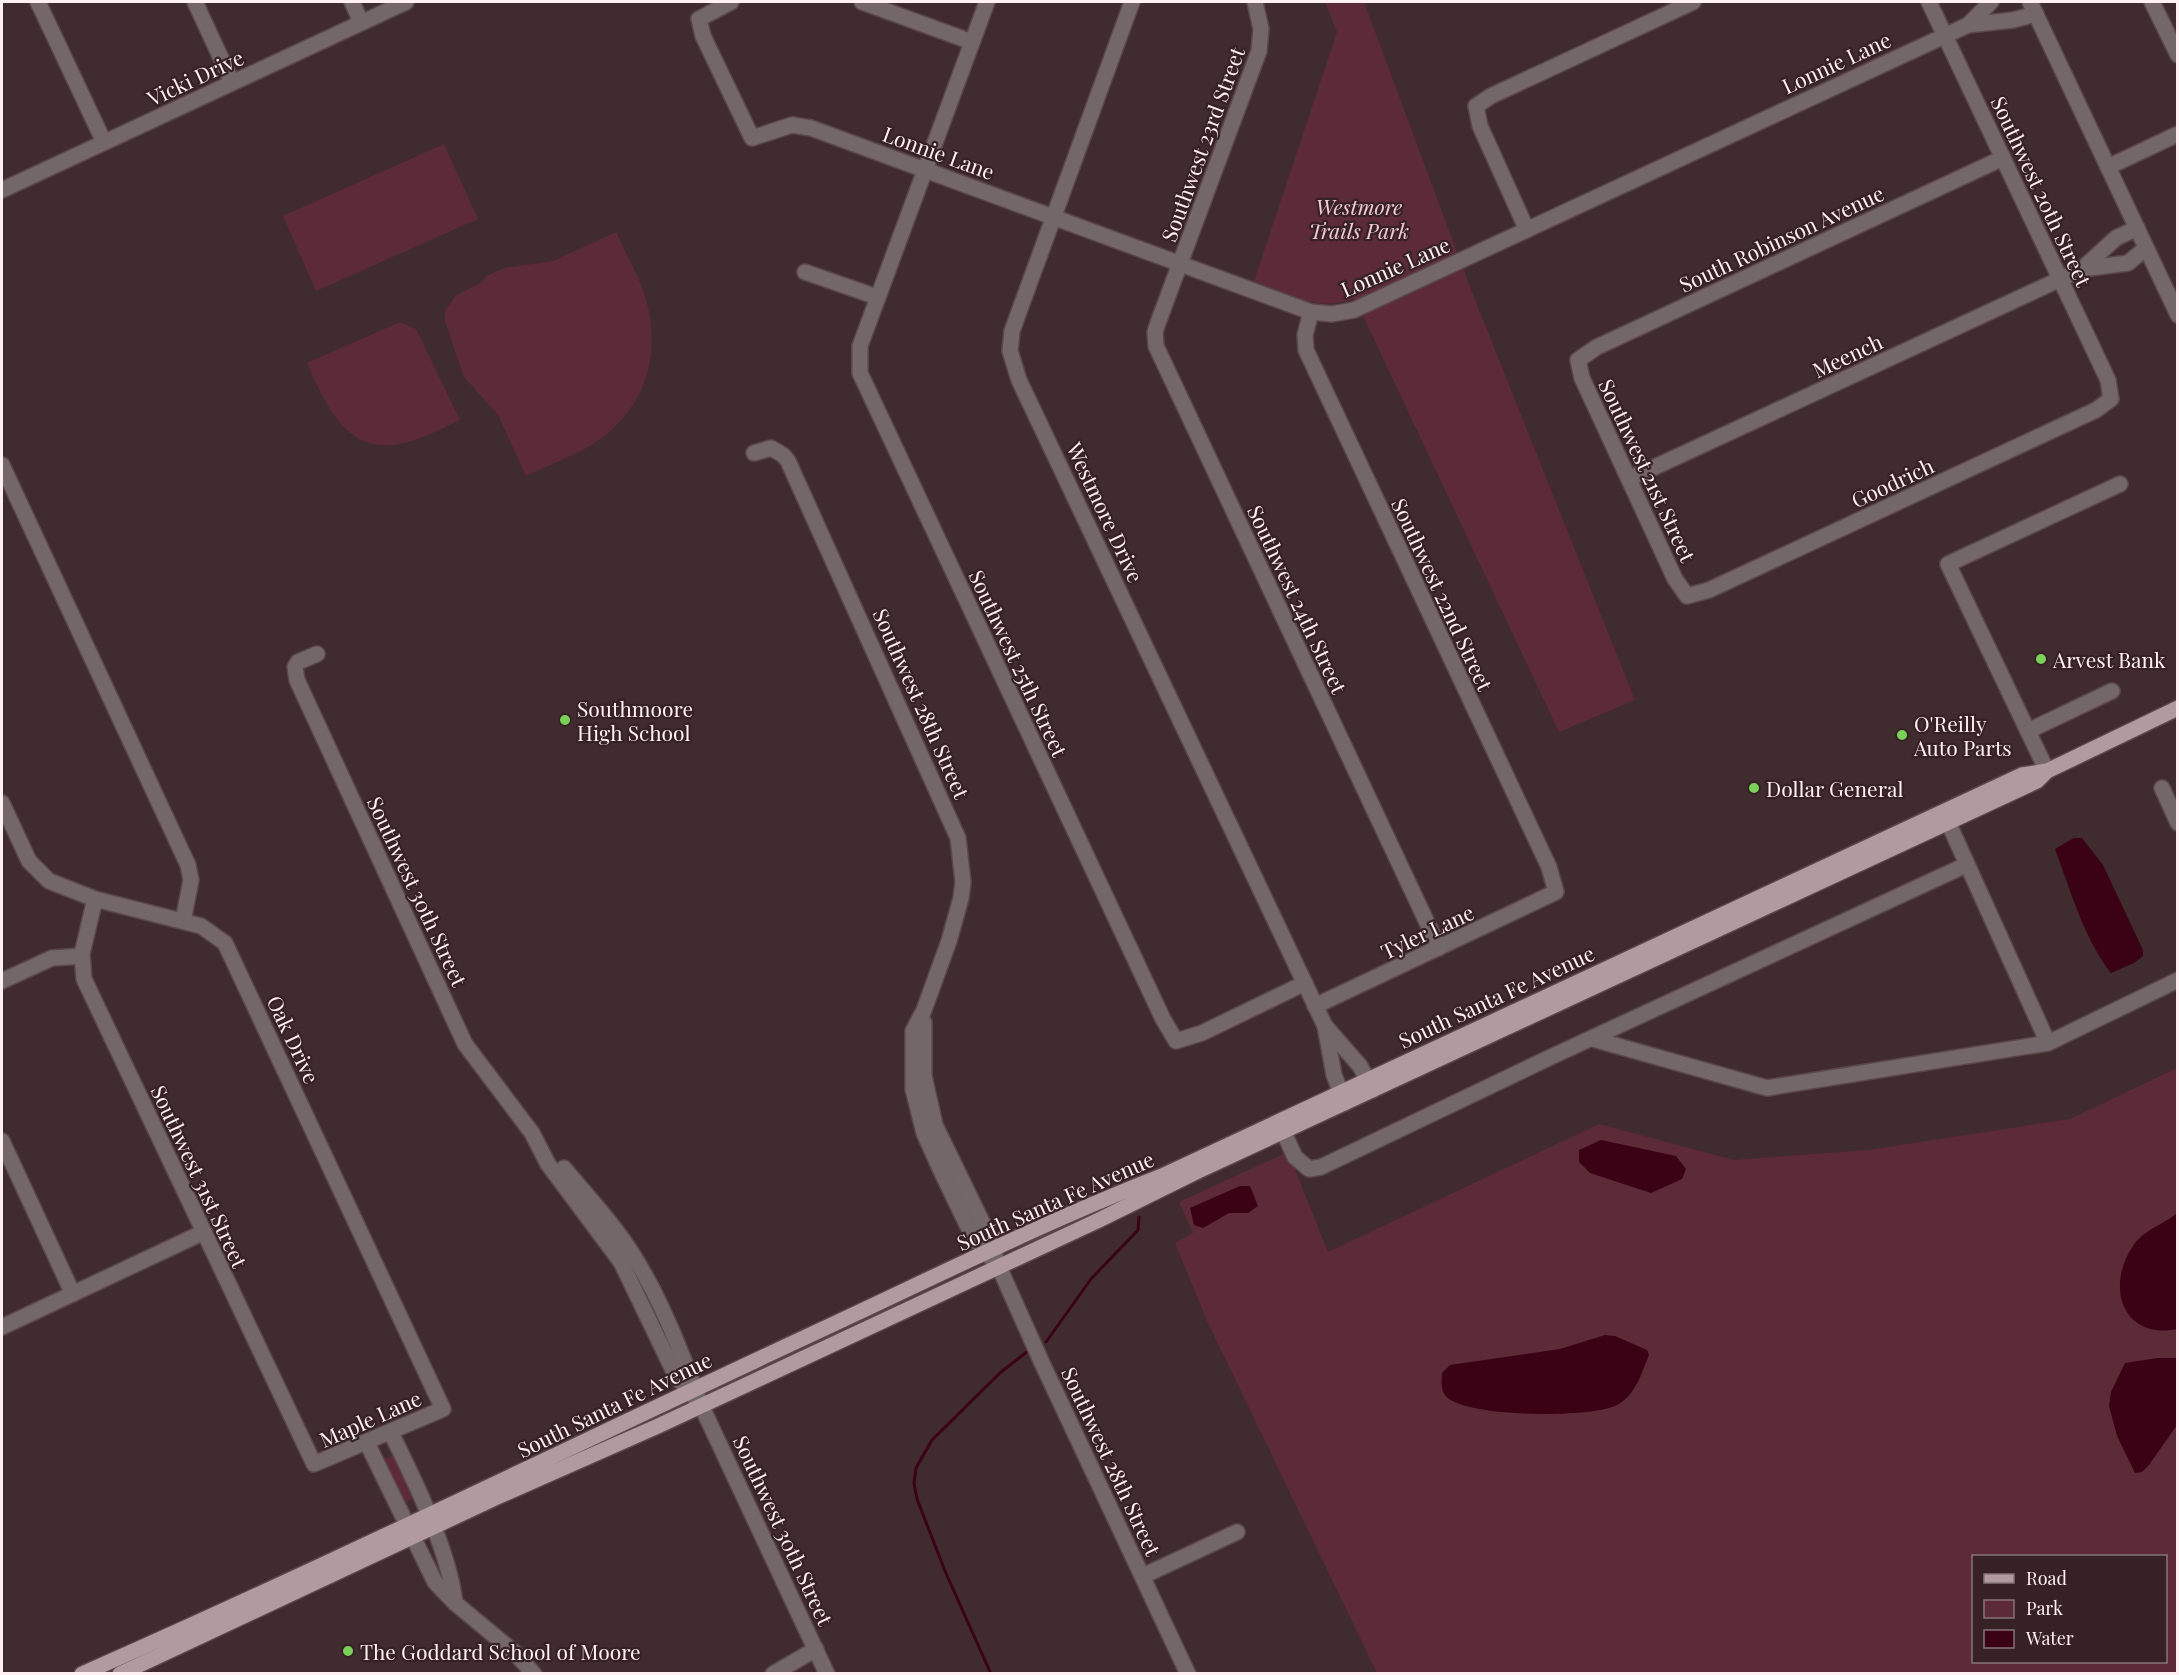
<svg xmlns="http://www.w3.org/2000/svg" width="2179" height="1675" font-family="'Playfair Display',serif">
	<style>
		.green { fill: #5c2b37; fill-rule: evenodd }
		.water { fill: #3b0216 }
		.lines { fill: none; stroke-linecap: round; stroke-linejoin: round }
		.stream { stroke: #3b0216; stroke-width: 3 }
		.minor-casing { stroke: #5b474a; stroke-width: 18 }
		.major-casing { stroke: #5b474a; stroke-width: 18 }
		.minor { stroke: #736769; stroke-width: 15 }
		.major { stroke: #b29b9f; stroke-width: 15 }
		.poi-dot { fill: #79d158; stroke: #362125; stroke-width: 2 }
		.labels { text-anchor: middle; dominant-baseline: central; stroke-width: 4.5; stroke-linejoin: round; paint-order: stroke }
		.street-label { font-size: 21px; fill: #fff0f2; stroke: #362125 }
		.park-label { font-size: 21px; font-style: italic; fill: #f5ccd3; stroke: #362125 }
		.poi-label { font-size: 21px; fill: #fff0f2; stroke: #362125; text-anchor: start }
	</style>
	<rect width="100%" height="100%" fill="#402b2f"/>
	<!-- green -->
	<g class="green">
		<path d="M1325 2H1364L1472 292 1635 700 1559 732 1355 299C1314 312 1292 295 1254 281L1337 32Z"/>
		<polygon points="444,144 478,219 316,291 283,216"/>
		<path d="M616 232C626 254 639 276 646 299 662 358 644 411 593 444 572 457 548 465 526 476L498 415 464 377 445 321V311L455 296 482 282 486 276 505 268 553 261Z"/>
		<path d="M400 322 416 329 460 420C442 428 424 439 404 443 347 457 326 405 307 363Z"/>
		<path d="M2177 1068V1673H1377L1207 1321 1175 1243 1193 1233 1179 1202 1288 1152 1328 1252 1599 1124 1734 1160 1868 1150 2070 1119ZM1974 1556H2166V1662H1974Z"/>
		<polygon points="392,1456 397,1459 413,1494 410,1501 404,1503 382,1466 385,1458"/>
	</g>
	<!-- water -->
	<g class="water">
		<path d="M2074 838H2082L2103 865 2143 950V956L2134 963 2111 973C2083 937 2071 891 2055 849Z"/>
		<polygon points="1601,1140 1676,1156 1686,1169 1682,1179 1651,1193 1590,1173 1579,1162 1579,1150"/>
		<polygon points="1240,1186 1250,1186 1258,1206 1248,1213 1229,1213 1203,1228 1194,1225 1190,1208"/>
		<path d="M2177 1213V1329C2123 1340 2105 1287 2133 1246 2143 1230 2163 1225 2177 1213Z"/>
		<path d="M1605 1335 1615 1336 1647 1350 1649 1355C1641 1374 1637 1392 1619 1404 1596 1419 1461 1418 1445 1395 1440 1388 1442 1381 1442 1373L1450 1365 1560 1349Z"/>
		<polygon points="2158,1358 2177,1358 2177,1425 2149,1465 2142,1472 2135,1473 2117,1436 2109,1406 2111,1392 2125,1363"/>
	</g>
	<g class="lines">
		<!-- stream -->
		<g class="stream">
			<polyline points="1046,1342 1091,1279 1138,1230 1139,1217"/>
			<polyline points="991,1674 945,1571 917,1499 914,1483 916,1468 932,1440 1001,1372 1028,1351"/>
		</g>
		<!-- minor casing -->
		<g class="minor-casing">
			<g id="minor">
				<polyline points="38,2 104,142"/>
				<polyline points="195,2 232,82"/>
				<polyline points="352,2 361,22"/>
				<polyline points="731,2 699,19 703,36 752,138 792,125 811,128 1311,312 1332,314 1354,310 1968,25"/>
				<polyline points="862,2 972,42"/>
				<polyline points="987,2 860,346 860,373 1163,1019 1176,1041 1202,1033 1305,983"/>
				<polyline points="1132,2 1012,331 1010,351 1019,380 1325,1026 1334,1075 1345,1103"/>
				<polyline points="1255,2 1261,29 1259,51 1159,320 1155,332 1156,346 1439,948"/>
				<polyline points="1929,2 2108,380 2111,399 2096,410 1709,590 1687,596 1675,579 1582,378 1578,360 1597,347 2003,158"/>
				<polyline points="1991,2 1968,25 2013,20 2036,14"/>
				<polyline points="2030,2 2178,315"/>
				<polyline points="2152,2 2178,55"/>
				<polyline points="2108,167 2178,134"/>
				<polyline points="2,190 406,2"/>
				<polyline points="1527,230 1480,126 1476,106 1491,96 1693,2"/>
				<polyline points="2082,269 2128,263 2146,248"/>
				<polyline points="805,272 877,297"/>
				<polyline points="1311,312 1305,335 1306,350 1549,867 1556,892 1315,1006"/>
				<polyline points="754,453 771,448 783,455 788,461 958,838 963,882 961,898 949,941 924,1010 913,1031 913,1089 924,1133 942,1173 973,1237 999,1267"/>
				<polyline points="2,465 188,865 191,880 183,921"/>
				<polyline points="1629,479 2082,269 2116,238 2137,228"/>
				<polyline points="317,654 298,662 295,667 297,680 465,1044 532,1133 548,1164 621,1262 676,1376 701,1405"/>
				<polyline points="2028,731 2112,691"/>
				<polyline points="2047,771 1948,564 2120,484"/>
				<polyline points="2162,788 2178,823"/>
				<polyline points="2,803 29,861 49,881 95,899 201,926 225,943 443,1409 314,1464 84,979 82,954 95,899"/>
				<polyline points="1948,822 2048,1043"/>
				<polyline points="2,981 52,958 82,956"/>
				<polyline points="924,1022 924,1076 935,1125 985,1228 999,1267 1042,1363 1188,1674"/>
				<polyline points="1325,1026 1360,1066 1373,1090"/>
				<polyline points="1593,1039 1767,1088 2048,1043 2178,980"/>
				<polyline points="1283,1131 1295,1157 1309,1169 1321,1167 1555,1055 1966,865"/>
				<polyline points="2,1141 73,1294"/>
				<path d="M564 1168C587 1196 614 1224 633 1255 662 1301 682 1354 701 1405L827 1674"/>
				<polyline points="2,1327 204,1232"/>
				<path d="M391 1433C415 1481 449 1551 455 1603"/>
				<polyline points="367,1443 435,1582 455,1603 514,1652 534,1674"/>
				<polyline points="1143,1576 1237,1532"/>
				<polyline points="773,1674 816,1649"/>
			</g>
		</g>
		<!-- major casing -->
		<g class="major-casing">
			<g id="major">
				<path d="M82 1674C327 1566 566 1449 808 1336 925 1282 1041 1223 1162 1176L2022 775 2047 771 2178 708"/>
				<polyline points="120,1674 495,1498 658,1426 1099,1220 1196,1172 2037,781 2045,773"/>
			</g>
		</g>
		<!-- minor -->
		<use href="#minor" class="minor"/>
		<!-- major -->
		<use href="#major" class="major"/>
	</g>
	<!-- markers -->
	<g class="poi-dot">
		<circle cx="2041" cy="659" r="6"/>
		<circle cx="565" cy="720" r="6"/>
		<circle cx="1902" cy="735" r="6"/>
		<circle cx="1754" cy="788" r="6"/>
		<circle cx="348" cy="1651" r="6"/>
	</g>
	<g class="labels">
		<!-- street labels -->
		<g class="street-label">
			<text transform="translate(1836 62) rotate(-25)">Lonnie Lane</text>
			<text transform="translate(195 77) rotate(-25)">Vicki Drive</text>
			<text transform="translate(1202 144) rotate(-70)">Southwest 23rd Street</text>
			<text transform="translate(939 152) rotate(20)">Lonnie Lane</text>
			<text transform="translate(2042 191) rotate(65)">Southwest 20th Street</text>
			<text transform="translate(1781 238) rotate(-25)">South Robinson Avenue</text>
			<text transform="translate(1395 266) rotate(-24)">Lonnie Lane</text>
			<text transform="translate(1847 355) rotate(-25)">Meench</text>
			<text transform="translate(1648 470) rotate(65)">Southwest 21st Street</text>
			<text transform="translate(1892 482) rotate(-25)">Goodrich</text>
			<text transform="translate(1106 512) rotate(65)">Westmore Drive</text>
			<text transform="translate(1443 594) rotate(65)">Southwest 22nd Street</text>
			<text transform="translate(1298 599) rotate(65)">Southwest 24th Street</text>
			<text transform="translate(1019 663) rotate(65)">Southwest 25th Street</text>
			<text transform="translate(922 703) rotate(66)">Southwest 28th Street</text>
			<text transform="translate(418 891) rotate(65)">Southwest 30th Street</text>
			<text transform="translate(1427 931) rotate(-25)">Tyler Lane</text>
			<text transform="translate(1496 996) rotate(-25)">South Santa Fe Avenue</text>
			<text transform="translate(294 1039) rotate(65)">Oak Drive</text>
			<text transform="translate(200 1176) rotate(65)">Southwest 31st Street</text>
			<text transform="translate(1055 1200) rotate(-24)">South Santa Fe Avenue</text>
			<text transform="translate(614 1404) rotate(-26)">South Santa Fe Avenue</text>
			<text transform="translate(370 1418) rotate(-24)">Maple Lane</text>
			<text transform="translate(1112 1461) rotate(65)">Southwest 28th Street</text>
			<text transform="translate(784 1530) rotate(65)">Southwest 30th Street</text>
		</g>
		<!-- park labels -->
		<g class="park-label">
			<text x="1359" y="206">Westmore<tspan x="1359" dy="24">Trails Park</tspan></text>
		</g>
		<!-- poi labels -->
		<g class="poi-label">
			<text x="2053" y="659">Arvest Bank</text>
			<text x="577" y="708">Southmoore<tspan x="577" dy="24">High School</tspan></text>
			<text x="1914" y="723">O'Reilly<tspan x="1914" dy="24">Auto Parts</tspan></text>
			<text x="1766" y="788">Dollar General</text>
			<text x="360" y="1651">The Goddard School of Moore</text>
		</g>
	</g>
	<!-- border -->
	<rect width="2179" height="1675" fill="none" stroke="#fff0f2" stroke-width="6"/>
	<!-- legend -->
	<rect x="1972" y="1555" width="195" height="108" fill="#362125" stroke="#867477" stroke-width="1.5"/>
	<rect x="1984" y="1574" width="30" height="9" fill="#b29b9f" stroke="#867477" stroke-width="1.5"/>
	<text x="2026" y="1585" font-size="18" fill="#fff0f2">Road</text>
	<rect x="1984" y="1600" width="30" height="18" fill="#5c2b37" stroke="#867477" stroke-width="1.5"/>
	<text x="2026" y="1615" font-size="18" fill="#fff0f2">Park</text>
	<rect x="1984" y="1630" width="30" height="18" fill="#3b0216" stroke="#867477" stroke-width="1.5"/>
	<text x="2026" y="1645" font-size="18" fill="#fff0f2">Water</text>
</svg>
